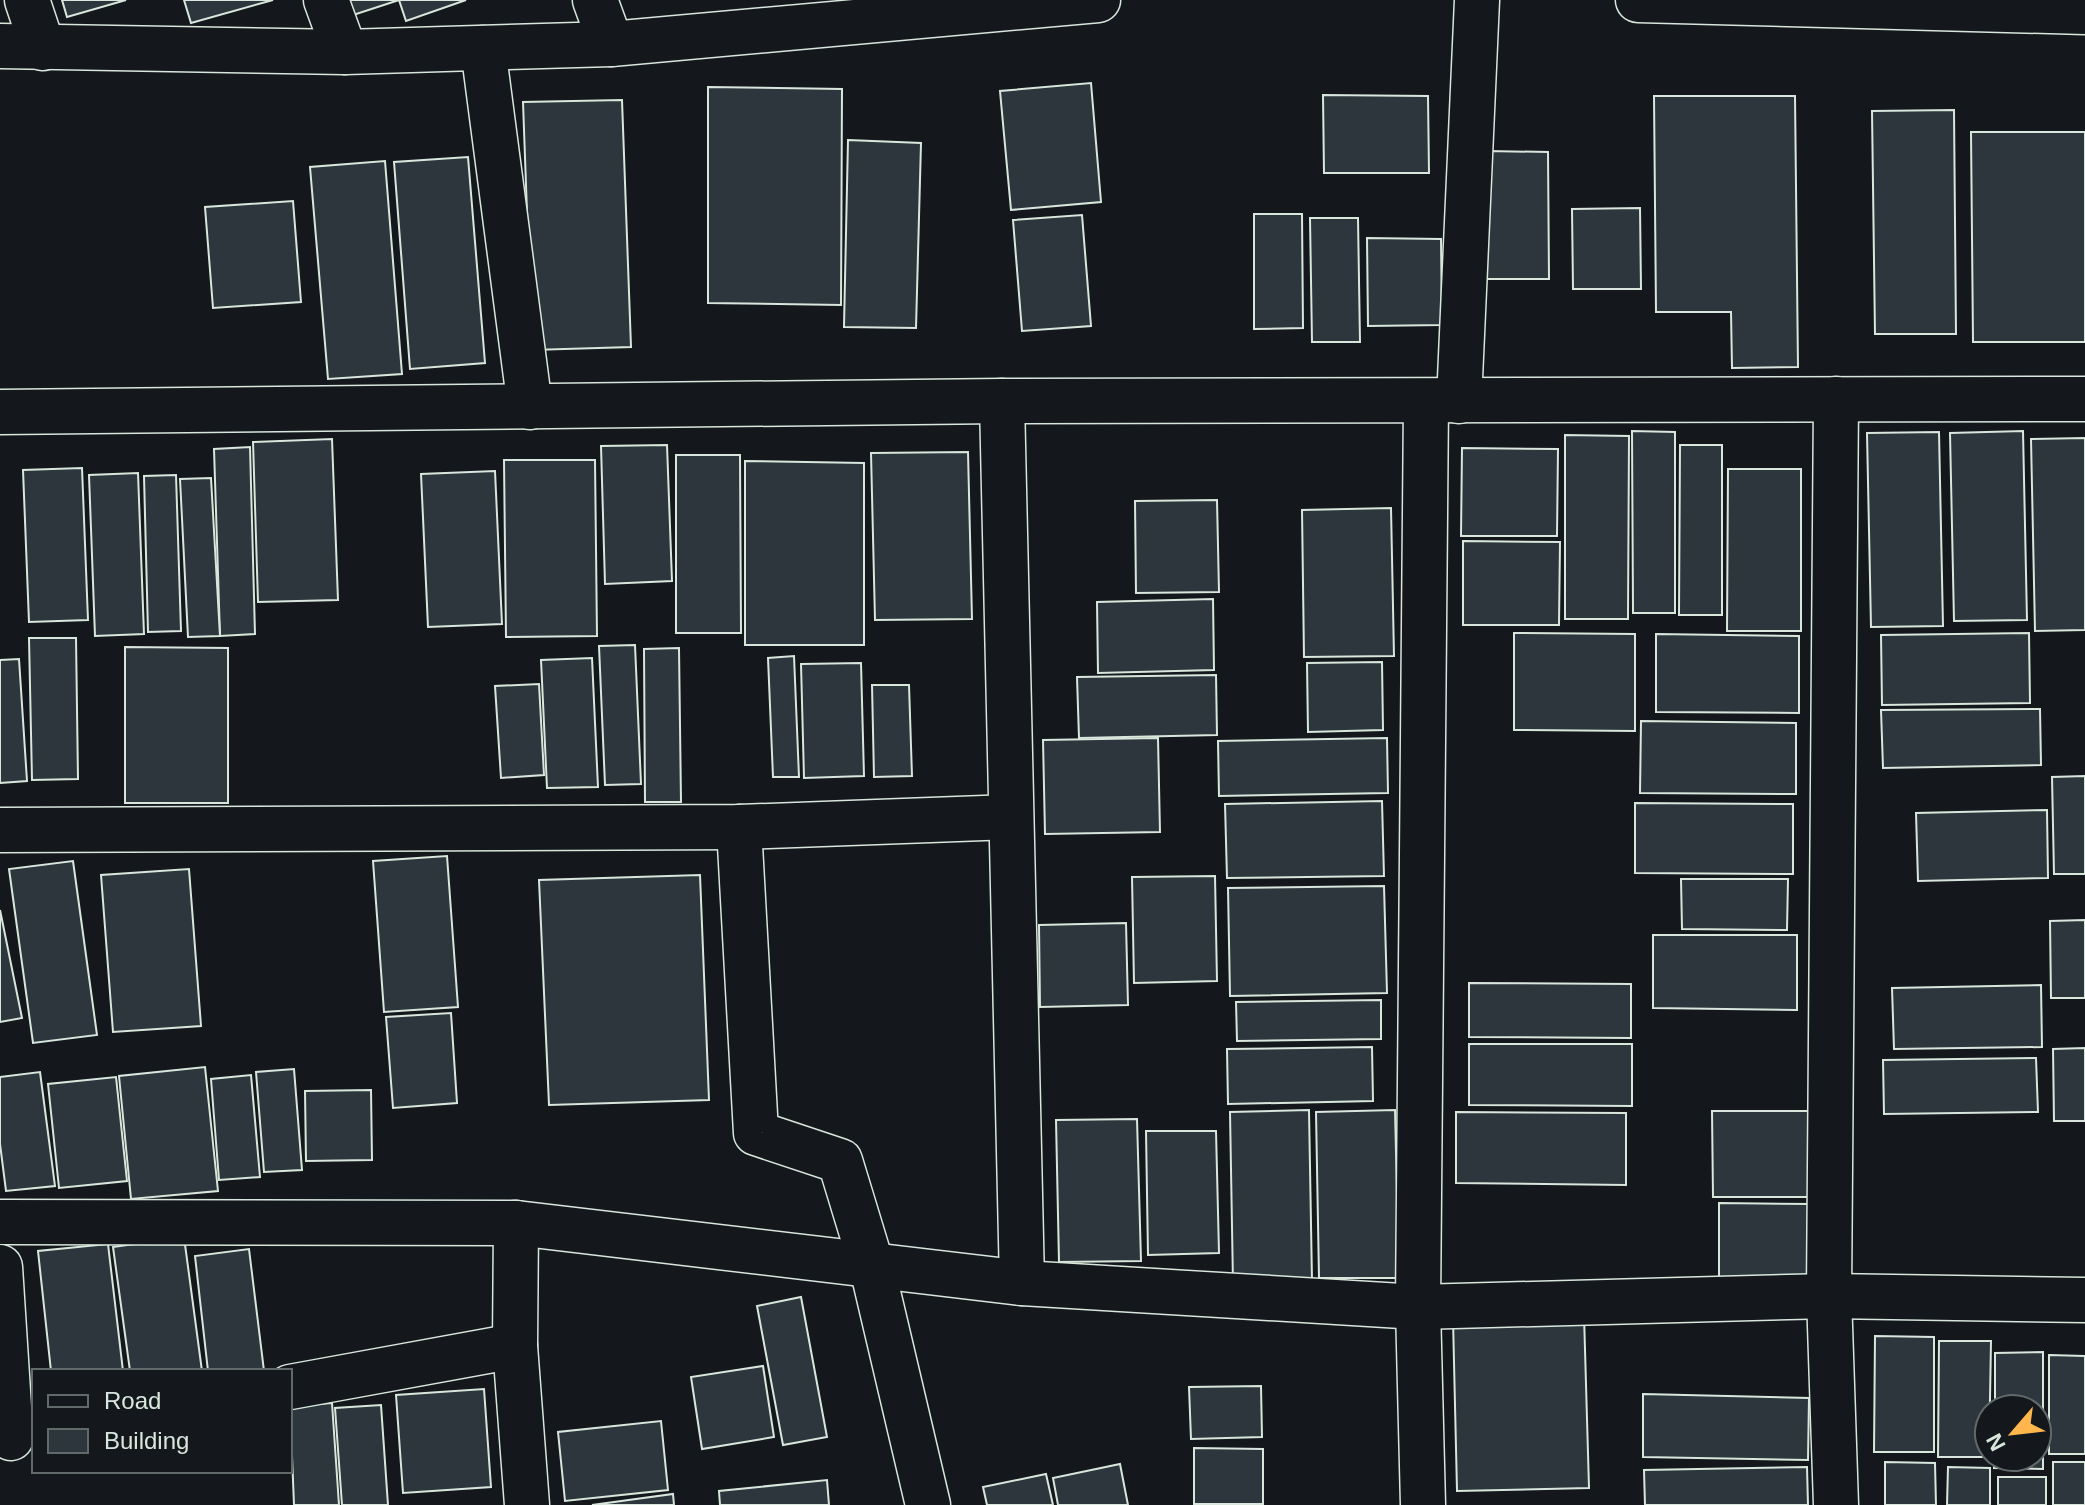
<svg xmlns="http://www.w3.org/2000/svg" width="2085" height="1505" font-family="Arial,sans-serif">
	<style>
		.building { fill: #2c363c; stroke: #d8e6dc; stroke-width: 2 }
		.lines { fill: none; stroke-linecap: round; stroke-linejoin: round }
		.street-casing { stroke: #d8e6dc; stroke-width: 47 }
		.street { stroke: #14181c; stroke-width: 44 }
	</style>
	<rect width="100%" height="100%" fill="#14181c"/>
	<!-- building -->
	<g class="building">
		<polygon points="62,0 126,0 67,17"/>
		<polygon points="184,0 273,0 191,23"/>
		<polygon points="338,0 399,0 344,18"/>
		<polygon points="399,0 466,0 406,21"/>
		<polygon points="1091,83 1101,202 1011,210 1000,91"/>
		<polygon points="708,87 842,89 841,305 708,303"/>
		<polygon points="1323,95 1428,96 1429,173 1324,173"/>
		<polygon points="1654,96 1795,96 1798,367 1732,368 1731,312 1656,312"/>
		<polygon points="622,100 631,347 532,350 523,102"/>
		<polygon points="1954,110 1956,334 1875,334 1872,111"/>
		<polygon points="1971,132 2085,132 2085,342 1973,342"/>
		<polygon points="848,140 921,143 916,328 844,327"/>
		<polygon points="1487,151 1548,152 1549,279 1487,279"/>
		<polygon points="468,157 485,363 410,369 394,162"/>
		<polygon points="385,161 402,374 328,379 310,167"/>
		<polygon points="293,201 301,302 213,308 205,207"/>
		<polygon points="1640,208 1641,289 1573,289 1572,209"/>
		<polygon points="1254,214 1302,214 1303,328 1254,329"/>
		<polygon points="1082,215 1091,326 1022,331 1013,220"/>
		<polygon points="1310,218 1358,218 1360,342 1312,342"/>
		<polygon points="1367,238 1441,239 1442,325 1368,326"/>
		<polygon points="1632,431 1675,432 1675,613 1633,613"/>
		<polygon points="2023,431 2027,620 1954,621 1950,433"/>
		<polygon points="1939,432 1943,626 1871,627 1867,433"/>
		<polygon points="1565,435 1629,436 1628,619 1565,619"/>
		<polygon points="2085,438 2085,630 2035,631 2031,439"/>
		<polygon points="332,439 338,600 258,602 253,442"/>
		<polygon points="667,445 672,581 605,584 601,446"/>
		<polygon points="1680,445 1722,445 1722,615 1679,615"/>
		<polygon points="250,447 255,634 220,636 214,449"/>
		<polygon points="1462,448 1558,449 1557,536 1461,536"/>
		<polygon points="968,452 972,619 875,620 871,453"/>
		<polygon points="676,455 740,455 741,633 676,633"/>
		<polygon points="504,460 595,460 597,636 506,637"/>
		<polygon points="745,461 864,463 864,645 745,645"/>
		<polygon points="82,468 88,620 29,622 23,470"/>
		<polygon points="1728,469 1801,469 1801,631 1727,631"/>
		<polygon points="495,471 502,624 428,627 421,474"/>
		<polygon points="138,473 144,634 95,636 89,475"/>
		<polygon points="176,475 181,631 148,632 144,476"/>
		<polygon points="211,478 220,636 188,637 180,479"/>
		<polygon points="1217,500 1219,592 1136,593 1135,501"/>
		<polygon points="1391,508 1394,656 1304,657 1302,510"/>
		<polygon points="1463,541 1560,542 1559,625 1463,625"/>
		<polygon points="1213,599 1214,670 1098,673 1097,602"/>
		<polygon points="1514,633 1635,634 1635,731 1514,730"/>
		<polygon points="2029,633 2030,703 1882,705 1881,635"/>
		<polygon points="1656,634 1799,636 1799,713 1656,712"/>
		<polygon points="29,638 76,638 78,779 32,780"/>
		<polygon points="635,645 641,784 605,785 599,646"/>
		<polygon points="125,647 228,648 228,803 125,803"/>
		<polygon points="679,648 681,802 645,802 644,649"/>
		<polygon points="794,656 799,777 773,777 768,658"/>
		<polygon points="592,658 598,787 547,788 541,660"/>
		<polygon points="19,659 27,781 0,783 0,660"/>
		<polygon points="1382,662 1383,730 1308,732 1307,663"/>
		<polygon points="861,663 864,776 804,778 801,664"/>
		<polygon points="1216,675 1217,735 1079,738 1077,677"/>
		<polygon points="539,684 544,775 501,778 495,686"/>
		<polygon points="872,685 909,685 912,776 874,777"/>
		<polygon points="2040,709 2041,765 1883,768 1881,710"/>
		<polygon points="1641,721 1796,723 1796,794 1640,793"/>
		<polygon points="1158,738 1160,832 1045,834 1043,740"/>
		<polygon points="1387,738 1388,793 1219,796 1218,741"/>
		<polygon points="2085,776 2085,874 2054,874 2052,777"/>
		<polygon points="1382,801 1384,876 1227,878 1225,804"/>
		<polygon points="1635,803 1793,804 1793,874 1635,873"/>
		<polygon points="2047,810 2048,878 1918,881 1916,813"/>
		<polygon points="447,856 458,1007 384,1012 373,861"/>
		<polygon points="73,861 97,1035 33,1043 9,869"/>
		<polygon points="189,869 201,1026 113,1032 101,875"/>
		<polygon points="700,875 709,1100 549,1105 539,880"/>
		<polygon points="1215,876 1217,981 1134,983 1132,877"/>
		<polygon points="1681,879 1788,879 1787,930 1682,929"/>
		<polygon points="1384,886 1387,993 1230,996 1228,888"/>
		<polygon points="0,910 22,1018 0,1022"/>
		<polygon points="2085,920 2085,998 2051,998 2050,921"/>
		<polygon points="1126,923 1128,1005 1040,1007 1039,925"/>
		<polygon points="1653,935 1797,935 1797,1010 1653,1008"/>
		<polygon points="1469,983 1631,984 1631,1038 1469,1037"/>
		<polygon points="2041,985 2042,1047 1894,1049 1892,988"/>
		<polygon points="1381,1000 1381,1039 1237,1041 1236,1002"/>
		<polygon points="451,1013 457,1103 393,1108 386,1017"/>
		<polygon points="1469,1044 1632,1044 1632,1106 1469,1105"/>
		<polygon points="1372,1047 1373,1101 1228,1104 1227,1049"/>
		<polygon points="2085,1048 2085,1121 2054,1121 2053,1049"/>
		<polygon points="2036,1058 2038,1112 1884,1114 1883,1060"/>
		<polygon points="205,1067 218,1191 131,1199 119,1076"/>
		<polygon points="294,1069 302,1170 264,1172 256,1072"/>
		<polygon points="40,1072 55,1186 6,1191 0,1144 0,1077"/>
		<polygon points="251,1075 260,1177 219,1180 211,1079"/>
		<polygon points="116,1077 127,1181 59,1188 48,1084"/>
		<polygon points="371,1090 372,1160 306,1161 305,1091"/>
		<polygon points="1309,1110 1312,1281 1233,1283 1230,1112"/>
		<polygon points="1395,1110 1399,1278 1319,1278 1316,1112"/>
		<polygon points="1712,1111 1812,1111 1811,1197 1713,1197"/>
		<polygon points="1456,1112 1626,1113 1626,1185 1456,1183"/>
		<polygon points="1137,1119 1141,1261 1059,1262 1056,1120"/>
		<polygon points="1146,1131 1216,1131 1219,1253 1148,1255"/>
		<polygon points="1719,1203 1813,1204 1812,1282 1719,1282"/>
		<polygon points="184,1237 202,1371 130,1371 113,1247"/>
		<polygon points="108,1244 123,1371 51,1371 38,1251"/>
		<polygon points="249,1249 264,1371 208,1371 195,1256"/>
		<polygon points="801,1297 827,1437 783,1445 757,1306"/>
		<polygon points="1584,1315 1589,1488 1457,1491 1453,1319"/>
		<polygon points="1875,1336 1934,1337 1934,1452 1874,1452"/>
		<polygon points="1939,1341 1991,1341 1989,1457 1992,1457 1938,1457"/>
		<polygon points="2043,1352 2043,1469 1994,1468 1994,1457 2037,1457 2037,1409 1995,1409 1995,1353"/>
		<polygon points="2049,1355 2085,1356 2085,1454 2049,1454"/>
		<polygon points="763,1366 774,1437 702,1449 691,1377"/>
		<polygon points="1261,1386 1262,1437 1191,1439 1189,1387"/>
		<polygon points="484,1389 491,1487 403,1493 396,1395"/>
		<polygon points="1643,1394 1809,1398 1808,1460 1643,1457"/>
		<polygon points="332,1403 339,1505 294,1505 290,1406"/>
		<polygon points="381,1405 388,1505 342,1505 335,1408"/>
		<polygon points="661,1421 668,1490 565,1501 558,1432"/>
		<polygon points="1194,1448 1263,1449 1263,1504 1194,1504"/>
		<polygon points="1885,1462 1935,1463 1936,1505 1885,1505"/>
		<rect x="2053" y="1462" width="32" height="43"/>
		<polygon points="1120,1464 1128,1505 1058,1505 1053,1478"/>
		<polygon points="1807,1467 1808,1505 1645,1505 1644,1470"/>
		<polygon points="1948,1467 1990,1468 1990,1505 1947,1505"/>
		<polygon points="1046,1474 1053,1505 987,1505 983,1487"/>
		<rect x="1998" y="1477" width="48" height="28"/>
		<polygon points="827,1480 829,1505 720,1505 719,1491"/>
		<polygon points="673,1494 674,1505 592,1505"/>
	</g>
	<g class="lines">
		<!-- street casing -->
		<g class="street-casing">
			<g id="street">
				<polyline points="27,0 43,48"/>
				<polyline points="326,0 345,52"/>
				<polyline points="595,0 611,44"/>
				<polyline points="1638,0 2085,12"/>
				<polyline points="0,46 345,52 611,44 1098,0"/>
				<polyline points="483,48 530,407"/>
				<polyline points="1002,401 1022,1283"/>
				<polyline points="1459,401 1477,0"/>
				<polyline points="0,412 1002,401 2085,399"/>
				<polyline points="739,827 756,1133 840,1161 871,1263 928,1505"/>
				<polyline points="0,830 739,827 1011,817"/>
				<polyline points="0,1222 516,1223 1022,1283 1418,1307 1829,1296 2085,1300"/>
				<polyline points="516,1223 515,1346 527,1505"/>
				<polyline points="0,1267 11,1438"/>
				<polyline points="290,1387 515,1346"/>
				<polyline points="1423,1505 1418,1307 1426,401"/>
				<polyline points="1836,1505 1829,1296 1836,399"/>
			</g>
		</g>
		<!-- street -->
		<use href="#street" class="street"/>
	</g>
	<!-- legend -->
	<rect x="32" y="1369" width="260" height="104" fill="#14181c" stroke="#626a69" stroke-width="2"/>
	<rect x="48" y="1395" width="40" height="12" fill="#14181c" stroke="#626a69" stroke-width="2"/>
	<text x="104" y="1409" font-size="24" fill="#d8e6dc">Road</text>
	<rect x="48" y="1429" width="40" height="24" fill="#2c363c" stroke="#626a69" stroke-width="2"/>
	<text x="104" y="1449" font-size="24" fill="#d8e6dc">Building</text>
	<!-- north arrow -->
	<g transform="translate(2013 1433) rotate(242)"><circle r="38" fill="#14181c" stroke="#626a69" stroke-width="2"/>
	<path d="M0-6L14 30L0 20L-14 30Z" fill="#ffb74d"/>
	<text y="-12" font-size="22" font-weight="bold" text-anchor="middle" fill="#d8e6dc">N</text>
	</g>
</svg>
